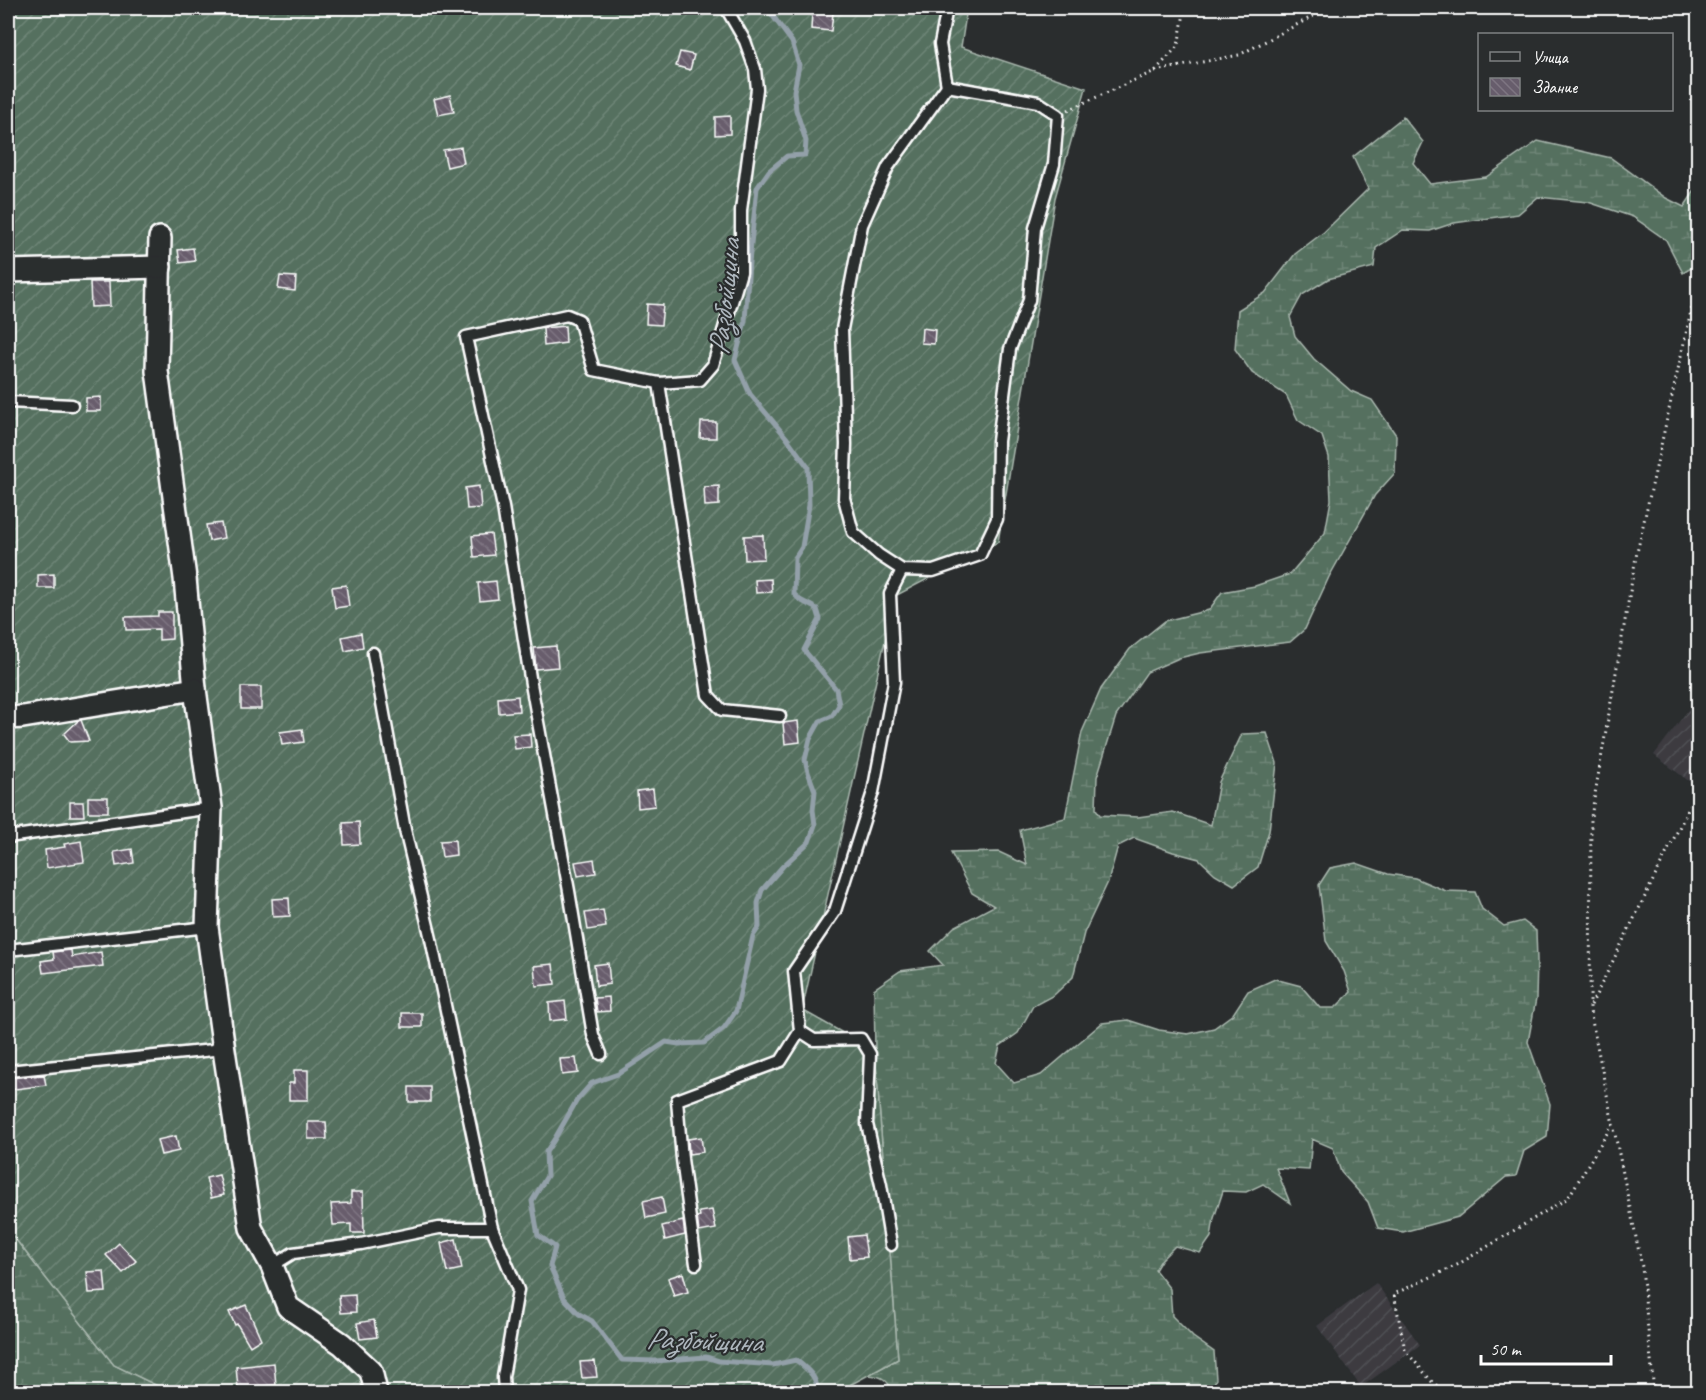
<svg xmlns="http://www.w3.org/2000/svg" width="1706" height="1400" font-family="Caveat,sans-serif">
	<style>
		.industrial { fill: url(#industrial-furrows) }
		.wetland { fill: url(#wetland-marsh); stroke: #aab8af; stroke-width: 1.5 }
		.garden { fill: url(#garden-furrows); stroke: #aab8af; stroke-width: 1.5 }
		.lines { fill: none; stroke-linecap: round; stroke-linejoin: round }
		.stream { stroke: #93a0a9; stroke-width: 5 }
		.building { fill: url(#building-back-hatch); stroke: #fff; stroke-width: 1.5 }
		.service-casing { stroke: #fff; stroke-width: 15 }
		.minor-casing { stroke: #fff; stroke-width: 26 }
		.path { stroke: #fff; stroke-width: 3; stroke-dasharray: 1.5 4.5; stroke-linecap: butt }
		.service { stroke: #2a2d2e; stroke-width: 10 }
		.minor { stroke: #2a2d2e; stroke-width: 21 }
		.labels { text-anchor: middle; dominant-baseline: central; stroke-width: 4.5; stroke-linejoin: round; paint-order: stroke }
		.water-label { font-size: 30px; font-style: italic; fill: #aeb7be; stroke: #2a2d2e }
	</style>
	<defs>
		<pattern id="industrial-furrows" width="10" height="10" patternUnits="userSpaceOnUse" patternTransform="scale(1.5)"><rect width="10" height="10" fill="#3c3b41"/><path d="M-1 1l2-2M0 10L10 0M9 11l2-2" fill="none" stroke="#504f54"/></pattern>
		<pattern id="wetland-marsh" width="20" height="14" patternUnits="userSpaceOnUse" patternTransform="scale(1.5)"><rect width="20" height="14" fill="#55705f"/><path d="M1 5h8M5 5V1M11 12h8M15 12V8" fill="none" stroke="#6e8577"/></pattern>
		<pattern id="garden-furrows" width="10" height="10" patternUnits="userSpaceOnUse" patternTransform="scale(1.5)"><rect width="10" height="10" fill="#55705f"/><path d="M-1 1l2-2M0 10L10 0M9 11l2-2" fill="none" stroke="#6e8577"/></pattern>
		<pattern id="building-back-hatch" width="6" height="6" patternUnits="userSpaceOnUse" patternTransform="scale(1.5)"><rect width="6" height="6" fill="#675d6c"/><path d="M-1 5l2 2M0 0l6 6M5-1l2 2" fill="none" stroke="#7e7582"/></pattern>
	</defs>
	<rect width="100%" height="100%" fill="#2a2d2e"/>
	<filter id="ink" filterUnits="userSpaceOnUse"><feTurbulence type="fractalNoise" baseFrequency=".0167" numOctaves="2"/><feDisplacementMap in="SourceGraphic" scale="12" xChannelSelector="R" yChannelSelector="G"/><feConvolveMatrix kernelMatrix="1 2 1 2 8 2 1 2 1" color-interpolation-filters="sRGB"/></filter>
	<g filter="url(#ink)">
		<!-- industrial -->
		<g class="industrial">
			<polygon points="1698,697 1698,788 1654,755"/>
			<polygon points="1376,1283 1420,1345 1361,1387 1317,1326"/>
		</g>
		<!-- wetland -->
		<g class="wetland">
			<path d="M1403 117 1423 142 1413 163 1430 184 1486 177 1538 141 1611 158 1666 198 1684 207 1698 186V264L1683 273 1666 240 1633 217 1588 202 1538 197 1518 214 1454 223 1430 231 1403 230 1376 248 1374 267 1328 279 1302 295 1290 317 1295 336 1314 359 1351 391 1372 400 1396 435 1395 473 1375 495 1329 577 1305 629 1290 642 1200 653 1179 658 1147 672 1116 716 1097 777 1096 809 1100 815 1138 817 1173 812 1211 825 1219 782 1242 734 1267 733 1277 763 1269 831 1258 867 1234 885 1215 874 1199 859 1173 852 1134 838 1118 846 1108 882 1084 933 1073 977 1054 995 1033 1006 1018 1033 1000 1046 996 1063 1014 1083 1041 1075 1102 1023 1128 1020 1159 1030 1188 1034 1214 1028 1233 1014 1248 991 1275 979 1301 986 1320 1008H1335L1351 992 1344 971 1326 941 1319 885 1330 868 1356 863 1388 874 1415 878 1446 891 1475 892 1482 909 1504 926 1523 921 1536 931 1537 960 1536 999 1528 1042 1550 1104 1547 1137 1524 1151 1516 1176 1506 1177 1458 1217 1403 1232 1378 1228 1368 1202 1341 1172 1333 1148 1312 1139 1309 1170 1276 1168 1290 1203 1263 1184 1246 1192 1223 1191 1214 1218 1211 1237 1200 1253 1175 1246 1161 1260 1155 1270 1170 1289 1172 1316 1193 1337 1214 1352 1216 1379 1211 1392H893C887 1379 882 1376 868 1375L898 1359 875 1051 874 989 900 971 943 965 930 951 954 927 994 906 972 893 951 853 999 852 1027 865 1020 830 1065 818 1082 732 1101 689 1130 649 1165 621 1209 610 1222 592 1255 586 1290 574 1325 533 1331 500 1329 457 1322 436 1298 420 1286 395 1252 373 1235 349 1238 310 1265 293 1295 254 1324 232 1368 189 1353 157Z"/>
			<polygon points="8,1232 13,1236 114,1365 170,1392 8,1392"/>
		</g>
		<!-- garden -->
		<polygon class="garden" points="8,8 967,8 961,47 1086,88 1055,198 998,542 895,596 802,1010 875,1051 898,1359 837,1392 170,1392 114,1365 13,1236 8,1232"/>
		<g class="lines">
			<!-- stream -->
			<path class="stream" d="M767 8 792 42 799 65 794 91 796 110 806 141 805 155 787 156 769 171 757 188 749 262 745 321 735 360 750 394 786 437 808 467 809 505 802 547 795 558 794 594 800 600 817 609 820 619 804 650 836 689 839 705 832 716 820 721 810 739 805 760 808 772 815 791 813 810 815 825 809 842 783 866 762 890 758 903 759 927 753 936 736 1011 724 1028 704 1043 679 1044 666 1042 618 1074 592 1083 577 1100 554 1140 546 1152 547 1176 532 1201 538 1235 555 1247 550 1266 564 1298 579 1314 592 1321 622 1360 655 1361 706 1357 719 1361 773 1365 796 1360C807 1369 818 1377 817 1392"/>
		</g>
		<!-- building -->
		<g class="building">
			<polygon points="812,12 833,13 831,31 811,29"/>
			<polygon points="680,52 694,55 690,70 676,66"/>
			<polygon points="450,95 454,112 438,115 434,99"/>
			<polygon points="730,116 730,134 715,135 715,117"/>
			<polygon points="461,147 464,163 447,167 443,150"/>
			<polygon points="193,248 195,261 180,263 178,250"/>
			<polygon points="280,276 296,277 295,291 278,289"/>
			<polygon points="90,282 109,282 110,306 91,307"/>
			<polygon points="647,304 663,305 661,325 646,324"/>
			<polygon points="565,326 566,343 544,346 543,328"/>
			<polygon points="922,328 935,330 934,344 921,343"/>
			<polygon points="101,397 101,411 86,411 86,398"/>
			<polygon points="701,422 716,422 716,438 700,438"/>
			<polygon points="479,486 481,508 467,509 465,488"/>
			<polygon points="719,486 719,505 705,506 704,487"/>
			<polygon points="221,523 224,538 209,541 206,525"/>
			<polygon points="491,534 494,555 474,557 472,536"/>
			<polygon points="763,535 764,559 745,560 744,536"/>
			<polygon points="54,574 54,588 38,588 38,575"/>
			<polygon points="771,579 772,592 756,593 755,580"/>
			<polygon points="496,581 498,599 480,601 478,583"/>
			<polygon points="346,585 349,606 335,608 332,587"/>
			<polygon points="158,612 172,612 172,639 159,640 159,629 126,630 125,617 158,616"/>
			<polygon points="361,633 363,647 345,651 342,637"/>
			<polygon points="556,646 558,667 536,669 534,648"/>
			<rect x="241" y="687" width="20" height="22"/>
			<polygon points="518,696 519,711 499,713 498,698"/>
			<polygon points="81,720 89,741 70,742 64,734 78,721"/>
			<polygon points="798,721 800,742 785,744 783,723"/>
			<polygon points="302,729 304,742 282,745 280,732"/>
			<polygon points="530,734 531,747 515,749 513,735"/>
			<polygon points="653,789 655,806 638,808 637,791"/>
			<rect x="88" y="797" width="20" height="15"/>
			<polygon points="70,802 83,802 84,816 70,816"/>
			<polygon points="359,822 360,844 344,845 343,823"/>
			<polygon points="455,840 456,855 442,857 440,841"/>
			<polygon points="81,841 84,862 47,868 45,850 65,847 64,844"/>
			<polygon points="132,849 134,863 116,866 114,852"/>
			<polygon points="594,859 596,873 578,876 575,862"/>
			<polygon points="289,898 290,916 273,917 272,899"/>
			<polygon points="603,910 606,927 588,930 585,913"/>
			<polygon points="71,950 72,957 101,952 103,966 43,973 41,961 54,959 53,952"/>
			<polygon points="608,963 610,984 596,986 594,965"/>
			<polygon points="553,964 555,984 536,986 534,966"/>
			<polygon points="609,997 610,1011 597,1012 595,998"/>
			<polygon points="565,1001 567,1019 550,1021 549,1003"/>
			<rect x="402" y="1013" width="20" height="14"/>
			<polygon points="576,1058 578,1073 562,1075 560,1059"/>
			<polygon points="294,1070 308,1070 308,1100 289,1100 289,1083 294,1083"/>
			<polygon points="44,1075 46,1085 8,1090 8,1078"/>
			<rect x="409" y="1087" width="21" height="15"/>
			<polygon points="308,1122 326,1122 327,1139 308,1139"/>
			<polygon points="176,1136 179,1151 161,1155 157,1140"/>
			<polygon points="701,1137 703,1152 689,1154 688,1139"/>
			<polygon points="219,1175 224,1195 211,1198 206,1178"/>
			<polygon points="351,1192 363,1192 364,1233 351,1233 351,1224 333,1225 331,1204 351,1203"/>
			<polygon points="662,1197 665,1214 646,1218 643,1201"/>
			<polygon points="712,1210 716,1229 699,1232 697,1217 700,1216 699,1212"/>
			<polygon points="683,1221 685,1235 665,1240 662,1226"/>
			<polygon points="864,1235 867,1257 850,1259 848,1237"/>
			<polygon points="456,1239 462,1269 447,1272 441,1243"/>
			<polygon points="119,1243 136,1261 123,1273 106,1255"/>
			<polygon points="104,1271 106,1292 89,1293 87,1272"/>
			<polygon points="683,1273 688,1292 674,1296 668,1278"/>
			<polygon points="355,1295 356,1312 341,1313 339,1296"/>
			<polygon points="246,1305 261,1339 250,1346 237,1324 235,1325 229,1312"/>
			<polygon points="374,1320 377,1337 360,1339 357,1323"/>
			<polygon points="595,1361 597,1377 582,1378 580,1362"/>
			<polygon points="274,1363 276,1385 238,1388 236,1367"/>
		</g>
		<g class="lines">
			<!-- service casing -->
			<g class="service-casing">
				<g id="service">
					<polyline points="947,8 940,44 947,86"/>
					<polygon points="947,86 1038,102 1058,115 1054,164 1035,228 1029,300 1010,349 998,441 997,519 980,555 933,571 902,570 879,555 853,532 844,498 846,444 842,329 862,225 888,167"/>
					<polyline points="659,383 708,695 722,710 780,716"/>
					<polyline points="8,402 72,405"/>
					<polyline points="373,653 405,830 431,939 492,1228"/>
					<polyline points="8,837 211,808"/>
					<polyline points="8,950 207,927"/>
					<polyline points="800,1031 814,1040 861,1039 870,1054 867,1124 881,1185 891,1245"/>
					<polyline points="601,1054 593,1035 569,891 531,684 503,507 466,337 567,315 579,320 594,370 659,383 700,380 713,365 741,272 741,210 757,89 755,69 745,41 726,8"/>
					<polyline points="8,1071 223,1049"/>
					<polyline points="696,1264 682,1159 677,1100 781,1061 800,1031 794,971 835,911 873,792 894,682 890,594 902,570"/>
					<polyline points="272,1266 293,1253 361,1244 439,1228 492,1228 518,1290 503,1377 504,1392"/>
				</g>
			</g>
			<!-- minor casing -->
			<g class="minor-casing">
				<g id="minor">
					<polyline points="160,238 157,371 185,578 195,689"/>
					<polyline points="8,271 160,267"/>
					<polyline points="8,718 23,717 195,689 211,808 207,927 224,1050 251,1228 272,1266 288,1307 342,1344 371,1371 376,1392"/>
				</g>
			</g>
			<!-- path -->
			<g class="path">
				<polyline points="1155,71 1239,55 1329,8"/>
				<polyline points="1068,110 1155,71 1178,46 1185,8"/>
				<polyline points="1591,1005 1689,808 1698,797"/>
				<polyline points="1447,1392 1433,1383 1405,1350 1394,1294 1457,1265 1568,1198 1612,1125"/>
				<polyline points="1654,1392 1642,1267 1590,1011 1591,817 1636,557 1698,280"/>
			</g>
			<!-- service -->
			<use href="#service" class="service"/>
			<!-- minor -->
			<use href="#minor" class="minor"/>
		</g>
	</g>
	<g class="labels">
		<!-- water labels -->
		<g class="water-label">
			<text transform="translate(724 297) rotate(-84)">Разбойщина</text>
			<text transform="translate(704 1340) rotate(2)">Разбойщина</text>
		</g>
	</g>
	<!-- margin -->
	<rect width="1706" height="1400" fill="none" stroke="#2a2d2e" stroke-width="30"/>
	<rect x="15" y="15" width="1676" height="1370" fill="none" stroke="#fff" stroke-width="2" filter="url(#ink)"/>
	<!-- legend -->
	<rect x="1478" y="33" width="195" height="78" fill="#2a2d2e" stroke="#7f8182" stroke-width="1.5"/>
	<rect x="1490" y="52" width="30" height="9" fill="#2a2d2e" stroke="#7f8182" stroke-width="1.5"/>
	<text x="1532" y="63" font-size="18" fill="#ffffff">Улица</text>
	<rect x="1490" y="78" width="30" height="18" fill="url(#building-back-hatch)" stroke="#7f8182" stroke-width="1.5"/>
	<text x="1532" y="93" font-size="18" fill="#ffffff">Здание</text>
	<!-- scale -->
	<path d="M1481 1355v9h130v-9" fill="none" stroke="#ffffff" stroke-width="3"/>
	<text x="1490" y="1355" font-size="18" fill="#ffffff" stroke="#2a2d2e" stroke-width="4.5" paint-order="stroke">50 m</text>
</svg>
